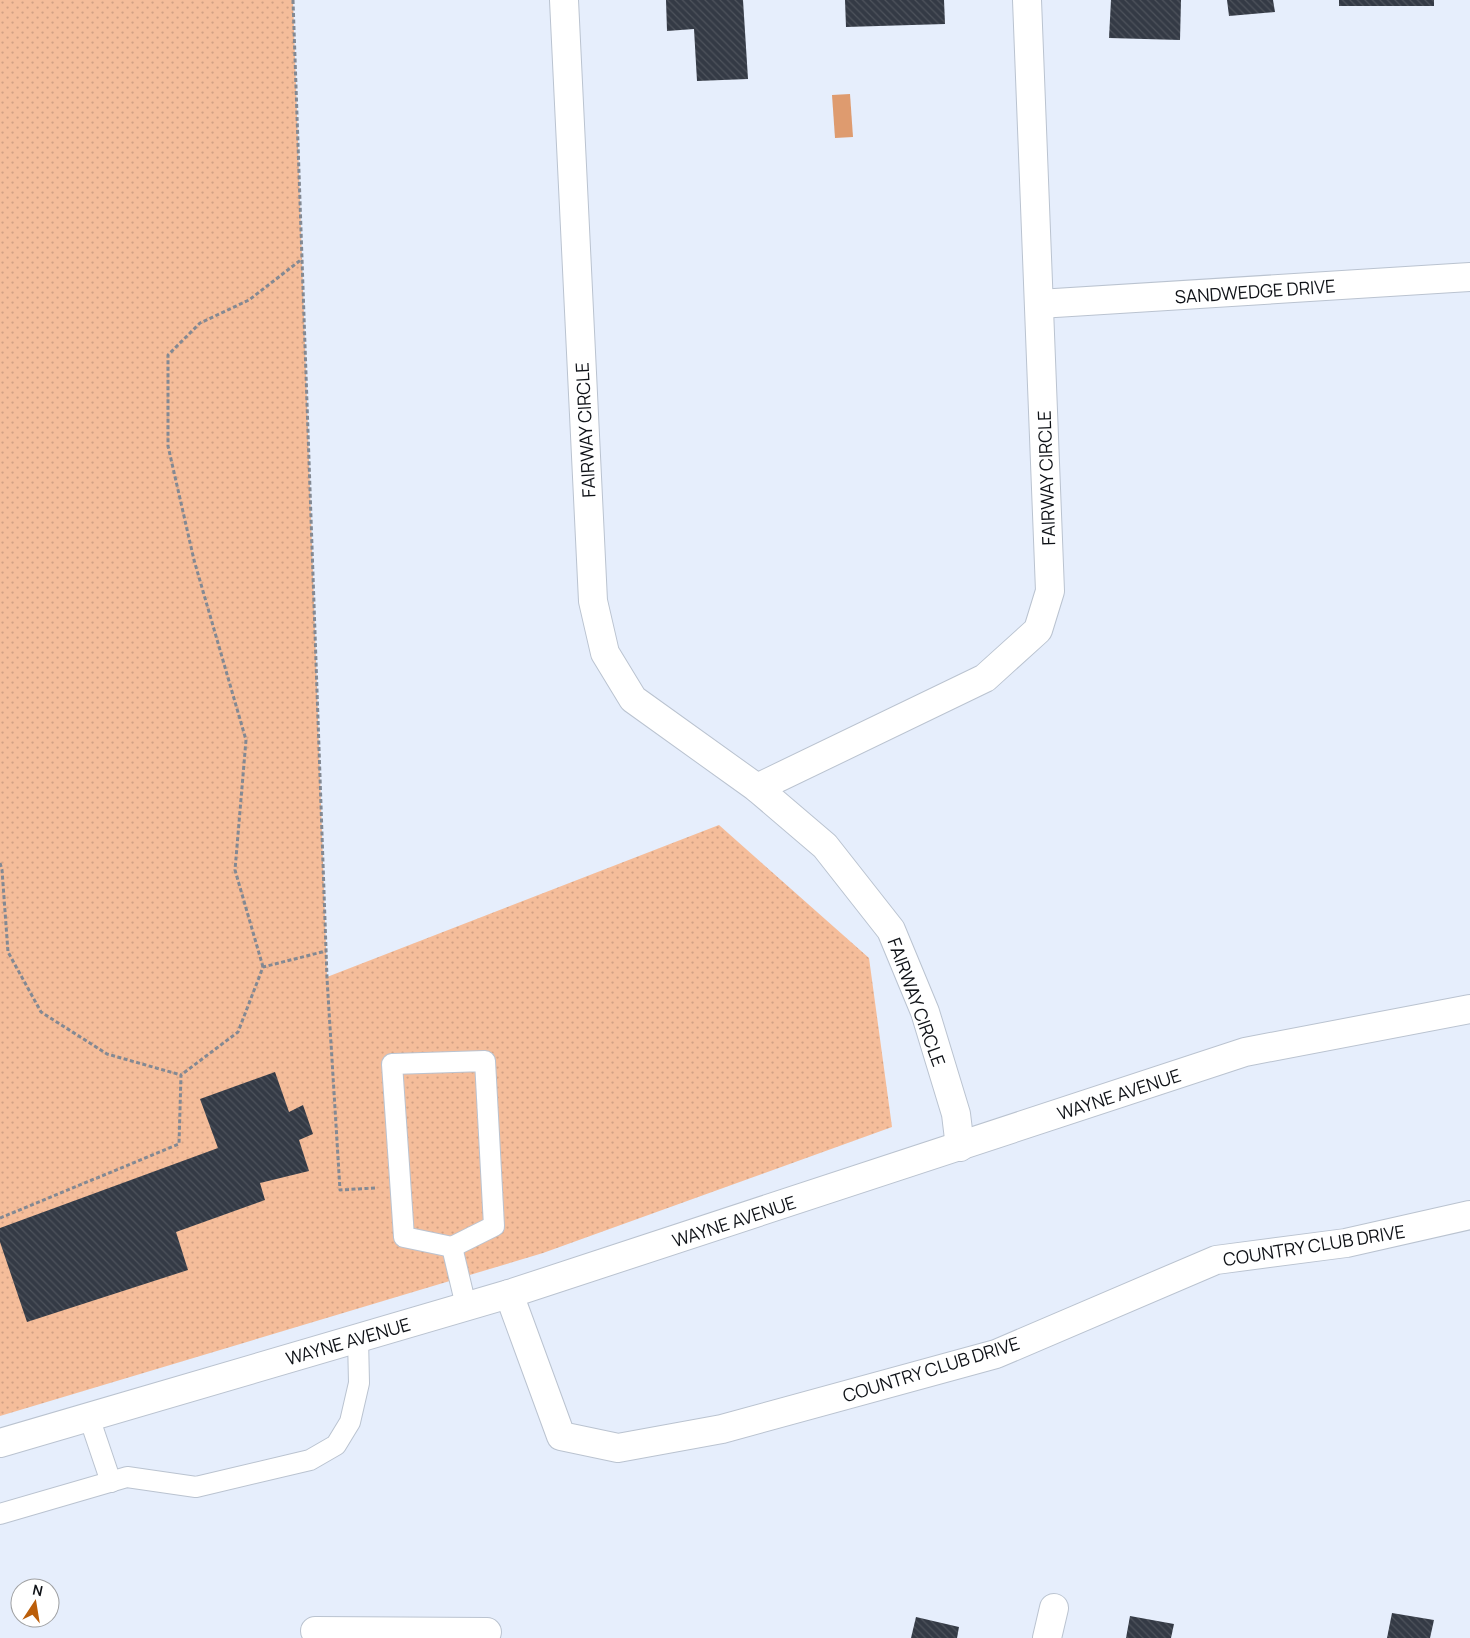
<svg xmlns="http://www.w3.org/2000/svg" width="1470" height="1638" font-family="Manrope,sans-serif">
	<style>
		.green { fill: url(#green-dots) }
		.water { fill: #de9b6f }
		.building { fill: url(#building-back-hatch) }
		.lines { fill: none; stroke-linecap: round; stroke-linejoin: round }
		.lane-casing { stroke: #bac3d0; stroke-width: 22 }
		.street-casing { stroke: #bac3d0; stroke-width: 30 }
		.secondary-casing { stroke: #bac3d0; stroke-width: 30 }
		.path { stroke: #838993; stroke-width: 3; stroke-dasharray: 4 2.5; stroke-linecap: butt }
		.lane { stroke: #fff; stroke-width: 20 }
		.street { stroke: #fff; stroke-width: 28 }
		.secondary { stroke: #fff; stroke-width: 28 }
		.labels { text-anchor: middle; dominant-baseline: central; stroke-width: 5; stroke-linejoin: round; paint-order: stroke }
		.street-label { font-size: 18px; fill: #0f1217; stroke: #fff }
	</style>
	<defs>
		<pattern id="green-dots" width="8" height="8" patternUnits="userSpaceOnUse" patternTransform="scale(1.25)"><rect width="8" height="8" fill="#f5bd9a"/><path d="M2 2h.1M6 6h.1" fill="none" stroke="#d1a184" stroke-width="1.8" stroke-linecap="round"/></pattern>
		<pattern id="building-back-hatch" width="6" height="6" patternUnits="userSpaceOnUse" patternTransform="scale(1.25)"><rect width="6" height="6" fill="#343a45"/><path d="M-1 5l2 2M0 0l6 6M5-1l2 2" fill="none" stroke="#4e535c"/></pattern>
	</defs>
	<rect width="100%" height="100%" fill="#e6eefc"/>
	<!-- green -->
	<polygon class="green" points="0,0 293,0 327,977 719,825 869,958 892,1127 543,1253 0,1416"/>
	<!-- water -->
	<polygon class="water" points="850,94 853,137 835,138 832,95"/>
	<!-- building -->
	<g class="building">
		<polygon points="666,0 743,0 748,79 697,81 694,29 667,31"/>
		<polygon points="845,0 944,0 945,24 846,27"/>
		<polygon points="1111,0 1181,0 1180,40 1109,38"/>
		<polygon points="1227,0 1273,0 1275,12 1229,16"/>
		<rect x="1339" y="0" width="95" height="6"/>
		<polygon points="275,1072 289,1112 303,1105 313,1134 299,1140 309,1171 260,1183 265,1200 176,1232 188,1270 27,1322 0,1242 0,1228 218,1148 200,1099"/>
		<polygon points="1392,1613 1434,1620 1430,1638 1387,1638"/>
		<polygon points="1130,1616 1174,1624 1171,1638 1126,1638"/>
		<polygon points="916,1617 959,1627 957,1638 911,1638"/>
	</g>
	<g class="lines">
		<!-- lane casing -->
		<g class="lane-casing">
			<g id="lane">
				<polygon points="485,1061 494,1226 452,1247 404,1237 392,1064"/>
				<polyline points="452,1247 466,1306"/>
				<polyline points="89,1417 111,1482"/>
				<polyline points="0,1514 127,1477 196,1487 310,1460 336,1445 350,1422 359,1383 358,1338"/>
			</g>
		</g>
		<!-- street casing -->
		<g class="street-casing">
			<g id="street">
				<polyline points="564,0 593,601 605,653 633,699 757,788 825,846 891,930 925,1012 956,1114 960,1147"/>
				<polyline points="1039,304 1470,277"/>
				<polyline points="757,788 985,678 1038,630 1050,591 1027,0"/>
				<polyline points="509,1294 561,1436 618,1448 722,1429 996,1354 1216,1260 1346,1243 1470,1215"/>
				<polyline points="315,1631 487,1632 485,1638"/>
				<polyline points="1047,1638 1054,1608"/>
			</g>
		</g>
		<!-- secondary casing -->
		<g class="secondary-casing">
			<polyline id="secondary" points="0,1443 509,1294 1245,1052 1470,1009"/>
		</g>
		<!-- path -->
		<g class="path">
			<polyline points="293,0 327,978 340,1190 375,1188"/>
			<polyline points="0,863 2,870 8,952 41,1012 107,1054 181,1075"/>
			<polyline points="263,967 235,870 246,740 194,560 168,446 168,355 200,323 249,300 302,259"/>
			<polyline points="0,1218 179,1144 181,1075 238,1032 263,967 326,951"/>
		</g>
		<!-- lane -->
		<use href="#lane" class="lane"/>
		<!-- street -->
		<use href="#street" class="street"/>
		<!-- secondary -->
		<use href="#secondary" class="secondary"/>
	</g>
	<g class="labels">
		<!-- street labels -->
		<g class="street-label">
			<text transform="translate(1255 291) rotate(-4)">SANDWEDGE DRIVE</text>
			<text transform="translate(585 430) rotate(-93)">FAIRWAY CIRCLE</text>
			<text transform="translate(1046 478) rotate(-92)">FAIRWAY CIRCLE</text>
			<text transform="translate(917 1002) rotate(70)">FAIRWAY CIRCLE</text>
			<text transform="translate(1119 1094) rotate(-18)">WAYNE AVENUE</text>
			<text transform="translate(734 1221) rotate(-18)">WAYNE AVENUE</text>
			<text transform="translate(1314 1245) rotate(-9)">COUNTRY CLUB DRIVE</text>
			<text transform="translate(348 1341) rotate(-16)">WAYNE AVENUE</text>
			<text transform="translate(931 1369) rotate(-17)">COUNTRY CLUB DRIVE</text>
		</g>
	</g>
	<!-- north arrow -->
	<g transform="translate(35 1603) rotate(12)"><circle r="24" fill="#ffffff" stroke="#9fa0a2"/>
	<path d="M0-4L9 19L0 12L-9 19Z" fill="#bb5e0a"/>
	<text y="-8" font-size="14" font-weight="bold" text-anchor="middle" fill="#0f1217">N</text>
	</g>
</svg>
